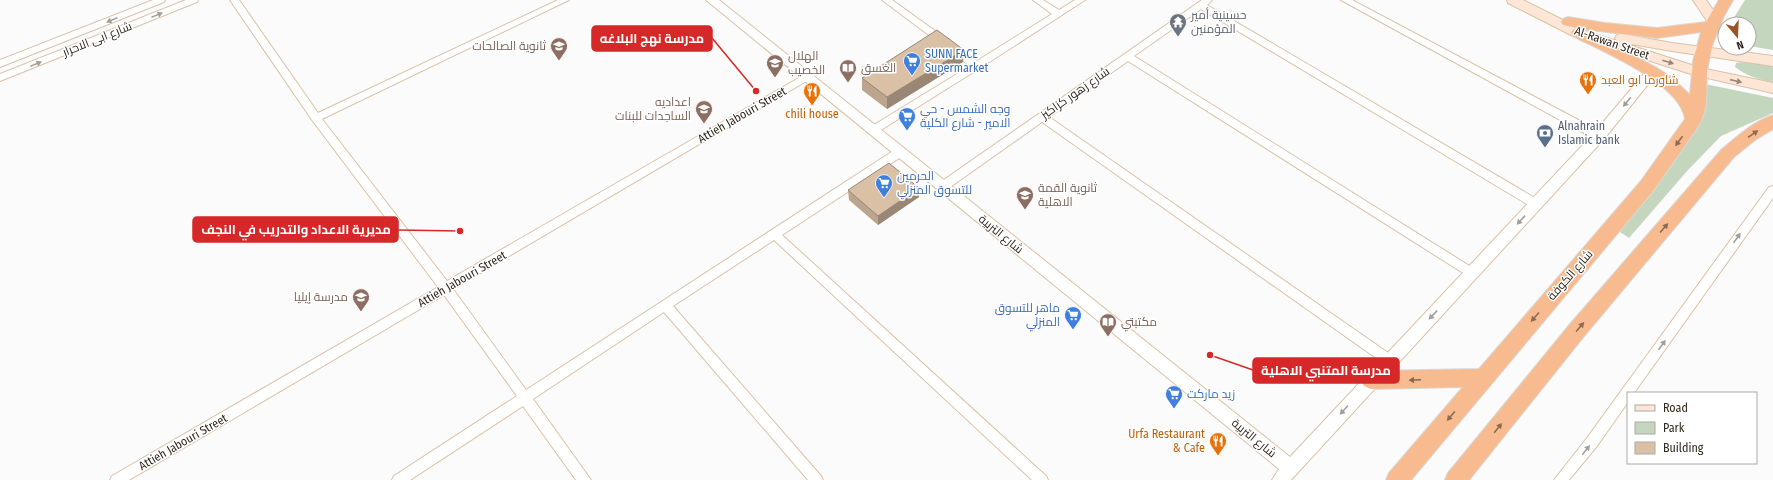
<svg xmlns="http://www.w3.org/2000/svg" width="1773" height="480" font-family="'Fira Sans Condensed',Cairo,sans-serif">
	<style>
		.green { fill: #c5d6be }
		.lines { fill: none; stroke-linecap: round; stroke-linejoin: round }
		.minor-casing { stroke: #dbc1a5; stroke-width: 2 }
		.tertiary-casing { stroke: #dbc1a5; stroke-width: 2 }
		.secondary-casing { stroke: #dbc1a5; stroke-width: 2 }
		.trunk-casing { stroke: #dad8d6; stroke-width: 2 }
		.minor { fill: #fff; fill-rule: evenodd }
		.tertiary { fill: #fff; fill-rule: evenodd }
		.secondary { fill: #fde6d6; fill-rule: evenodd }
		.trunk { fill: #f8bb90; fill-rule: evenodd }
		.wall { fill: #bba58e }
		.shaded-wall { fill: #998674 }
		.building { fill: #dac0a5; stroke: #998674 }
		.oneway { fill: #a39e99 }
		.oneway2 { fill: #98877a }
		.oneway3 { fill: #8b6a51 }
		.labels { text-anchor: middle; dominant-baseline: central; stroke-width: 3; stroke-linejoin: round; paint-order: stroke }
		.worship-label { font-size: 12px; fill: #5b616d; stroke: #fff; text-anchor: start }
		.street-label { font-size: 12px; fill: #32281d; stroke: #fff }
		.education-label { font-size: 12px; fill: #785e54; stroke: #fff; text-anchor: start }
		.shop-label { font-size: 12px; fill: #366cbe; stroke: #fff; text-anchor: start }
		.food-label { font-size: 12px; fill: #c56008; stroke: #fff; text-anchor: start }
		.service-label { font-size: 12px; fill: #4e5e75; stroke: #fff; text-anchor: start }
		.leader { fill: none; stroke: #d62828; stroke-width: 1.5 }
		.callout-dot { fill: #d62828; stroke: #fff; stroke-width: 1.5 }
		.callout { fill: #d62828; stroke: #d62828; stroke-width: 1.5 }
		.callout-label { font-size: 13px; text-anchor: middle; font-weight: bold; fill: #fff }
	</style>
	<rect width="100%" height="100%" fill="#fbfbfb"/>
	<!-- green -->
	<g class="green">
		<polygon points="1745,0 1773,0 1773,50 1749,46 1749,24 1730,24"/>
		<path d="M1744 62 1773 66V83C1759 79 1746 76 1735 67L1736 63Z"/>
		<polygon points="1705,84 1773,98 1773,113 1721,136 1688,170 1629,238 1617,230 1692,122"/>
	</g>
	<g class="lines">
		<!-- minor casing -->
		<g class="minor-casing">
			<g id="minor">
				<polygon points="153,0 165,0 164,2 0,67 0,60"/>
				<polygon points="186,0 198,0 197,2 0,81 0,74"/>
				<polygon points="230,0 239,0 318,113 558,0 569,0 322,119 447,281 804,75 810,75 812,77 810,79 453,289 526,390 896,149 904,149 905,152 904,155 782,235 1046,476 1048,480 1032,480 774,240 673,306 821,476 823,480 808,480 664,312 533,399 591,480 576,480 523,406 410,480 392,480 394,476 517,396 444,295 129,480 110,480 112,476 438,287 312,120"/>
				<polygon points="882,0 892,0 977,61 1052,14 1033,0 1043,0 1059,10 1075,0 1085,0 980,68 873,135 868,131 869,128 970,66"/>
				<polygon points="1202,0 1212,0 1207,5 1540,201 1541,204 1540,207 1532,207 1201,9 1134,56 1476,270 1478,273 1476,276 1472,278 1468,276 1128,61 1049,117 1394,357 1396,361 1394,365 1390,366 1386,365 1042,122 946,190 938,190 937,187 938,184"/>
				<polygon points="1341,0 1352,0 1603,133 1604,136 1599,140 1595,139"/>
				<polygon points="1773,186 1773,198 1634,393 1628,393 1628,402 1597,446 1569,480 1554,480 1587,438 1769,187"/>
			</g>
		</g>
		<!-- tertiary casing -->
		<g class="tertiary-casing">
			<polygon id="tertiary" points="706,0 719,0 1290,457 1594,133 1648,69 1656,69 1658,72 1604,139 1291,480 1272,480 1279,469"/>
		</g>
		<!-- secondary casing -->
		<g class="secondary-casing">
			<g id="secondary">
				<polygon points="1507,0 1523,0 1583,30 1617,41 1615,38 1617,35 1622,34 1672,43 1773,56 1773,66 1672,51 1620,42 1701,68 1773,83 1773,93 1694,75 1573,36 1508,3"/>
				<polygon points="1693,0 1706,0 1721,21 1719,24 1714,25 1709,24"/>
			</g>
		</g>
		<!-- trunk casing -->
		<g class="trunk-casing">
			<g id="trunk">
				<path d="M1719 0H1733L1724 16 1713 43 1707 70 1706 105 1702 119 1695 131 1653 191 1411 480H1386L1389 473 1463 387 1371 389 1364 386 1361 380 1364 374 1371 371 1479 369 1641 181 1685 119C1680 83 1603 52 1573 36L1571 33 1573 30 1577 28 1563 25 1561 22 1563 19 1568 17 1605 23 1657 28 1706 22ZM1581 29 1657 38 1701 32 1693 61 1690 95 1671 77 1657 68Z"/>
				<path d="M1773 115V129L1755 140 1734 157 1585 335 1469 480H1445L1448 473 1571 323 1722 149C1737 137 1754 121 1773 115Z"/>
			</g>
		</g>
		<!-- minor -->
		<use href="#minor" class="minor"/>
		<!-- tertiary -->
		<use href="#tertiary" class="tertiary"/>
		<!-- secondary -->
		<use href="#secondary" class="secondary"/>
		<!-- trunk -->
		<use href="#trunk" class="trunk"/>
	</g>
	<!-- wall -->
	<g class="wall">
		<polygon points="963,62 887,109 862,90 862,78"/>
		<polygon points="848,190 919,197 878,225 849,200"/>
	</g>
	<!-- shaded-wall -->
	<g class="shaded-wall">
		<polygon points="964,50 963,62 887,109 887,97"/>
		<polygon points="919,188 919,197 878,225 878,216"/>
	</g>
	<!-- building -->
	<g class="building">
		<polygon points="937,30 964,50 887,97 862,78"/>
		<polygon points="889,163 919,188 878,216 848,190"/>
	</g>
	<!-- one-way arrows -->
	<defs><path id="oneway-solid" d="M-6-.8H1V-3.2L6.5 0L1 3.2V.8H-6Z"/></defs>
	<g class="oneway">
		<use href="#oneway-solid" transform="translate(157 15) rotate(-22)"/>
		<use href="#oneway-solid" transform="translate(112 20) rotate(158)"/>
		<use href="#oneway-solid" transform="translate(36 64) rotate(-22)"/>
		<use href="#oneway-solid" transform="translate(1627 102) rotate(129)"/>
		<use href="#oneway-solid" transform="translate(1521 220) rotate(133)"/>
		<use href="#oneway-solid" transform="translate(1737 238) rotate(-55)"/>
		<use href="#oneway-solid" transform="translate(1433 315) rotate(133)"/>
		<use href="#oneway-solid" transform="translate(1662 345) rotate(-54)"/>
		<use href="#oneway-solid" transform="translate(1344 410) rotate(132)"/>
		<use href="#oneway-solid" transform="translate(1586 450) rotate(-51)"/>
	</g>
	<g class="oneway2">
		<use href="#oneway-solid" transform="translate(1668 62) rotate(18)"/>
		<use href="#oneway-solid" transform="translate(1736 81) rotate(13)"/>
	</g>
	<g class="oneway3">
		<use href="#oneway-solid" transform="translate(1753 134) rotate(-34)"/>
		<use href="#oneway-solid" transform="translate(1679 141) rotate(126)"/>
		<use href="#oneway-solid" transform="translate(1664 228) rotate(-49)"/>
		<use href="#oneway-solid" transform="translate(1535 317) rotate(131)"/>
		<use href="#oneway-solid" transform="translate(1580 327) rotate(-50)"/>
		<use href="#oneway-solid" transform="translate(1415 380) rotate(178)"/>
		<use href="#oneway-solid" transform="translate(1451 416) rotate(130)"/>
		<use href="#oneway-solid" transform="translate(1498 428) rotate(-51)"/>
	</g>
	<!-- icons -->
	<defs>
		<g id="temple-pin" transform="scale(0.9)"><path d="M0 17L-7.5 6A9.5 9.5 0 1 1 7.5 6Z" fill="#6b7280" stroke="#fff"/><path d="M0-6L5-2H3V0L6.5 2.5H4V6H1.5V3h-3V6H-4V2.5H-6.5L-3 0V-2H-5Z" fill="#fff"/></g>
		<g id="school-pin" transform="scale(0.9)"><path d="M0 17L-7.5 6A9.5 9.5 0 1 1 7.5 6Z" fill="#8d6e63" stroke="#fff"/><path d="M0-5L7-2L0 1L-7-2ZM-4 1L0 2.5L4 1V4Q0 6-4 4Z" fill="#fff"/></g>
		<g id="supermarket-pin" transform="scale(0.9)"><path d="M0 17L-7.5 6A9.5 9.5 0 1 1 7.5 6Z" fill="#3f7fe0" stroke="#fff"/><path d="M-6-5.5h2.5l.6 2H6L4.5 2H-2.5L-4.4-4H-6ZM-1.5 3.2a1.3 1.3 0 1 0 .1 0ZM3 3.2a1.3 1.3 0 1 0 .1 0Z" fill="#fff"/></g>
		<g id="library-pin" transform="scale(0.9)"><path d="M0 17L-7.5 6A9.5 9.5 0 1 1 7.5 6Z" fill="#8d6e63" stroke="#fff"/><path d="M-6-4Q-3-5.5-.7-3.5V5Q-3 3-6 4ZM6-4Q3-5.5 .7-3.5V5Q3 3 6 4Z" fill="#fff"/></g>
		<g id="restaurant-pin" transform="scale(0.9)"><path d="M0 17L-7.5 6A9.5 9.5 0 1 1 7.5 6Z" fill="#e8710a" stroke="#fff"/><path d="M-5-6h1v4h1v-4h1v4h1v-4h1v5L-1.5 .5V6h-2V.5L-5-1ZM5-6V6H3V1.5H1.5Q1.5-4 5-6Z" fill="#fff"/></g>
		<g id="bank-pin" transform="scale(0.9)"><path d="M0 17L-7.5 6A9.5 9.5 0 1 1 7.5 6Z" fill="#5c6f8a" stroke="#fff"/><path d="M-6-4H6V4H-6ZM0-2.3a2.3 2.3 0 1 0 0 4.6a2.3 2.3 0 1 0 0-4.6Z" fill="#fff"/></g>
	</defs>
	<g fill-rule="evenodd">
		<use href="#temple-pin" x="1178" y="22"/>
		<use href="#school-pin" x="559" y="46"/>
		<use href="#supermarket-pin" x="912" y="61"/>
		<use href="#school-pin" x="775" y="63"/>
		<use href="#library-pin" x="848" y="68"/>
		<use href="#restaurant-pin" x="1588" y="80"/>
		<use href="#restaurant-pin" x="812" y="91"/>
		<use href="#school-pin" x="704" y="109"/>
		<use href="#supermarket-pin" x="907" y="116"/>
		<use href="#bank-pin" x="1545" y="133"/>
		<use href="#supermarket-pin" x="884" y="183"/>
		<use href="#school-pin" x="1025" y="195"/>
		<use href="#school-pin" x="361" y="297"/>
		<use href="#supermarket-pin" x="1073" y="315"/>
		<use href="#library-pin" x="1108" y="322"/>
		<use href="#supermarket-pin" x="1174" y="394"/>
		<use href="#restaurant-pin" x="1218" y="441"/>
	</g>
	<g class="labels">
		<!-- worship labels -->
		<g class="worship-label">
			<text x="1191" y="15">حسينية أمير<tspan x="1191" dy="14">المؤمنين</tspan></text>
		</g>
		<!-- street labels -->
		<g class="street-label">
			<text transform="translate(97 39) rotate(-22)">شارع ابی الاحرار</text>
			<text transform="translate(1612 43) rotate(19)">Al-Rawan Street</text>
			<text transform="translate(1075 93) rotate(-35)">شارع زهور كزاكيز</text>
			<text transform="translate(742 115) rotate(-30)">Attieh Jabouri Street</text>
			<text transform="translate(1001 234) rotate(39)">شارع التربية</text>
			<text transform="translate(1570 275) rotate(-49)">شارع الكوفة</text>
			<text transform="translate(462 279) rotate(-30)">Attieh Jabouri Street</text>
			<text transform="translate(1254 438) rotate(39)">شارع التربية</text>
			<text transform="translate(183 442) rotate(-30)">Attieh Jabouri Street</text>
		</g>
		<!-- education labels -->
		<g class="education-label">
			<text x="546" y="46" text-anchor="end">ثانوية الصالحات</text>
			<text x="788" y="56">الهلال<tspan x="788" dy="14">الخصيب</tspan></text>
			<text x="861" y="68">الغسق</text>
			<text x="691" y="102" text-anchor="end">اعداديه<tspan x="691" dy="14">الساجدات للبنات</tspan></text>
			<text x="1038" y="188">ثانوية القمة<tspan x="1038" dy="14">الاهلية</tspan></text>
			<text x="348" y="297" text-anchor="end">مدرسة إيليا</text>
			<text x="1121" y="322">مكتبتي</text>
		</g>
		<!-- shop labels -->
		<g class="shop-label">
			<text x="925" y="54">SUNN FACE<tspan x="925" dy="14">Supermarket</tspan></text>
			<text x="920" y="109">وجه الشمس - حي<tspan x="920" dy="14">الامير - شارع الكلية</tspan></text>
			<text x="897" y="176">الحرمين<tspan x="897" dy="14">للتسوق المنزلي</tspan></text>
			<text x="1060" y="308" text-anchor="end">ماهر للتسوق<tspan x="1060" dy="14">المنزلي</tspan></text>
			<text x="1187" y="394">زيد ماركت</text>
		</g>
		<!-- food labels -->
		<g class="food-label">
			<text x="1601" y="80">شاورما ابو العبد</text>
			<text x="812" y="114" text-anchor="middle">chili house</text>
			<text x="1205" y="434" text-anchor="end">Urfa Restaurant<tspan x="1205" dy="14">&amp; Cafe</tspan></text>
		</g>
		<!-- service labels -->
		<g class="service-label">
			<text x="1558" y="126">Alnahrain<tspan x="1558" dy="14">Islamic bank</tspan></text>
		</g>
	</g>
	<!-- callouts -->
	<path class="leader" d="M756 91L712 38M460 231L398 230M1210 355L1253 370"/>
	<g class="callout-dot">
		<circle cx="756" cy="91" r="4"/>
		<circle cx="460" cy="231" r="4"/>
		<circle cx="1210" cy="355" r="4"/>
	</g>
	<g class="callout">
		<rect x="592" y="26" width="120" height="25" rx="4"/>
		<rect x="193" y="217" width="205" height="25" rx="4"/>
		<rect x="1253" y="358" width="146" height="25" rx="4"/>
	</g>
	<g class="callout-label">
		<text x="652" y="43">مدرسة نهج البلاغه</text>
		<text x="296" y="234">مديرية الاعداد والتدريب في النجف</text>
		<text x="1326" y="375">مدرسة المتنبي الاهلية</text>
	</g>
	<!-- legend -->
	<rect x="1627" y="392" width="130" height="72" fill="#ffffff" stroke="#ada9a5"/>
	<rect x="1635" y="405" width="20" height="6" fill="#fde6d6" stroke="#ada9a5"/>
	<text x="1663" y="412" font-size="12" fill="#32281d">Road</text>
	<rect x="1635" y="422" width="20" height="12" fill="#c5d6be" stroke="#ada9a5"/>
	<text x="1663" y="432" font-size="12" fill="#32281d">Park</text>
	<rect x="1635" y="442" width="20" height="12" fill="#dac0a5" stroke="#ada9a5"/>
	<text x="1663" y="452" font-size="12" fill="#32281d">Building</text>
	<!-- north arrow -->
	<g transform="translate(1737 36) rotate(161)"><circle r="19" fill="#ffffff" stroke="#ada9a5"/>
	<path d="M0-3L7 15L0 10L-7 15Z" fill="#985425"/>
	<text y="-6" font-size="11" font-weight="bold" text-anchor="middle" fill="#32281d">N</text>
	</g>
</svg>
